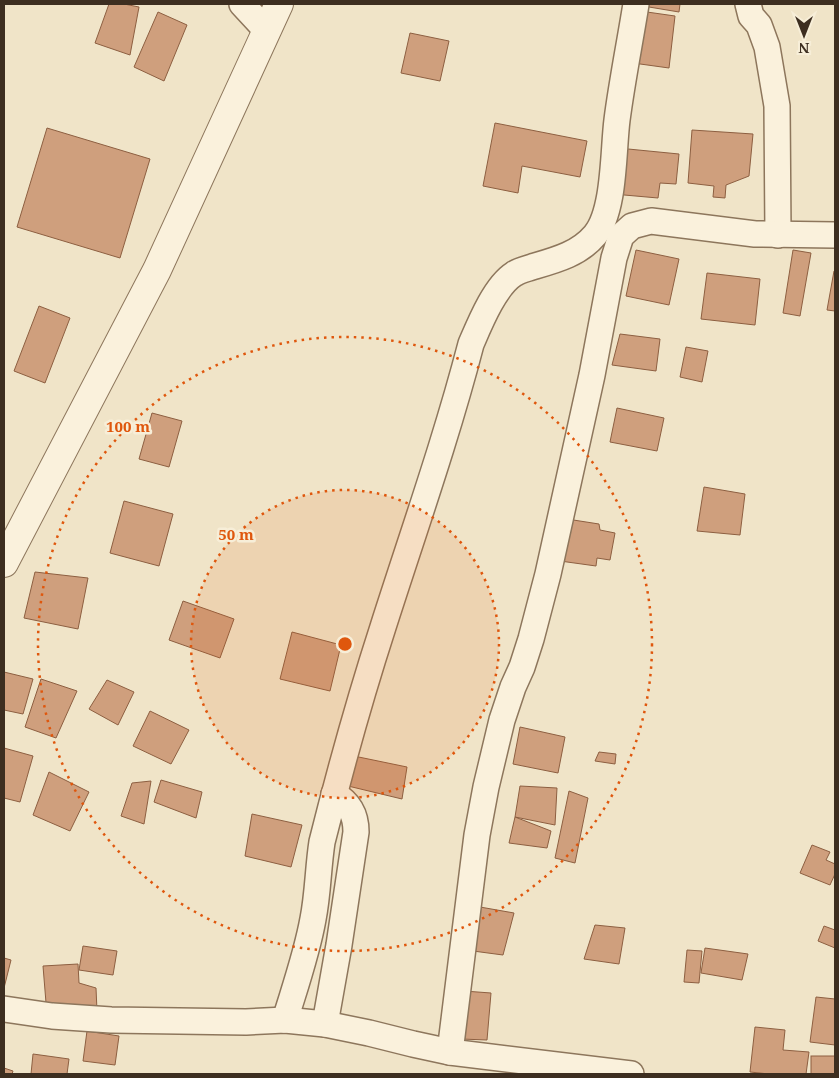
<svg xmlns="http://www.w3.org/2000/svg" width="839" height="1078" font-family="'Noto Serif',serif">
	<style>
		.building { fill: #cf9f7d; stroke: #8d5f41 }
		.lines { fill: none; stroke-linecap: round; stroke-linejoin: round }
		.minor-casing { stroke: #8d765c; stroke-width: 28 }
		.tertiary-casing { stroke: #8d765c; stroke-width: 30 }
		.minor { stroke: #faf1dc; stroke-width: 25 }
		.tertiary { stroke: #faf1dc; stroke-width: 28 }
		.ring { fill: none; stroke: #df570d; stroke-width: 2.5; stroke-dasharray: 2.5 5 }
		.centre { fill: #df570d; stroke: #f7eed8; stroke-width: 2.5 }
		.ring-label { font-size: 15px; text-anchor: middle; font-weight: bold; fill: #df570d; stroke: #f7eed8; stroke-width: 5; stroke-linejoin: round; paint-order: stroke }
	</style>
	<rect width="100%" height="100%" fill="#f0e4c8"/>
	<!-- building -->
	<g class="building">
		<polygon points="109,4 124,4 139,7 130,55 95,43"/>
		<polygon points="644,4 680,4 679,12 643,6"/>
		<polygon points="640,11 675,16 669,68 633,63"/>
		<polygon points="158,12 187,25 164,81 134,67"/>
		<polygon points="410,33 449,41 440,81 401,73"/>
		<polygon points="495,123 587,141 580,177 522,166 518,193 483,186"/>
		<polygon points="47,128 150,159 120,258 17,227"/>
		<polygon points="692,130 753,134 749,176 726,185 725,198 713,197 714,186 688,183"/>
		<polygon points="618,148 679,154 676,184 660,183 658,198 613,194"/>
		<polygon points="636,250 679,259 669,305 626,296"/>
		<polygon points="793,250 811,253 800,316 783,313"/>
		<polygon points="834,271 835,271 835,311 827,310"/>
		<polygon points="707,273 760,279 755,325 701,319"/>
		<polygon points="39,306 70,318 45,383 14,371"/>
		<polygon points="620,334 660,339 656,371 612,365"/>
		<polygon points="686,347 708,351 702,382 680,377"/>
		<polygon points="617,408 664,418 657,451 610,442"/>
		<polygon points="152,413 182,421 169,467 139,459"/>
		<polygon points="704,487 745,494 740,535 697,531"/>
		<polygon points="124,501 173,514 159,566 110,553"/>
		<polygon points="567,519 599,524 600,530 615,533 610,560 597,558 596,566 560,561"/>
		<polygon points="35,572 88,578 78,629 24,618"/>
		<polygon points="183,601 234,619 220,658 169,640"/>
		<polygon points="292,632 341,645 330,691 280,679"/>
		<polygon points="4,672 33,679 23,714 4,710"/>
		<polygon points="41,679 77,691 56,738 25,727"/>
		<polygon points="107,680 134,692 118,725 89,709"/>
		<polygon points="150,711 189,730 171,764 133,746"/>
		<polygon points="520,727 565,737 558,773 513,764"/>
		<polygon points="4,748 33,756 20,802 4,798"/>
		<polygon points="599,752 616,754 615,764 595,761"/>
		<polygon points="349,755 407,767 402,799 348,786"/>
		<polygon points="49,772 89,792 70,831 33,815"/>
		<polygon points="161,780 202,792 196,818 154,802"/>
		<polygon points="151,781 144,824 121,816 132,783"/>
		<polygon points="520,786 557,788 555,825 515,817"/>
		<polygon points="569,791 588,798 575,863 555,858"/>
		<polygon points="252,814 302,825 291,867 245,856"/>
		<polygon points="515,817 551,831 547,848 509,843"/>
		<polygon points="812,845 830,852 826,860 835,864 835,874 830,885 800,873"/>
		<polygon points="480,907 514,913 503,955 473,951"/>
		<polygon points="595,925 625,928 619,964 584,959"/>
		<polygon points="824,926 835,930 835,948 818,941"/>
		<polygon points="83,946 117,951 113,975 79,970"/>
		<polygon points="705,948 748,954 742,980 701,973"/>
		<polygon points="687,950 702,951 699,983 684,982"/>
		<polygon points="4,958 11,960 4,988"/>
		<polygon points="78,964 79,983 96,988 97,1011 47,1015 43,966"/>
		<polygon points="464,991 491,993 487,1040 461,1039"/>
		<polygon points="816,997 835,999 835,1045 810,1042"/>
		<polygon points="755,1027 785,1030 783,1050 809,1052 806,1074 769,1074 750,1072"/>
		<polygon points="87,1031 119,1036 115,1065 83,1061"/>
		<polygon points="33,1054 69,1059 67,1074 31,1074"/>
		<rect x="811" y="1056" width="24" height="18"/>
		<polygon points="4,1068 13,1071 12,1074 4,1074"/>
	</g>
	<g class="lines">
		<!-- minor casing -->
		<g class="minor-casing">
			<g id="minor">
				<polyline points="242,4 267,31"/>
				<polyline points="748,4 751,16 759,25 767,47 777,106 778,235"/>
				<polyline points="4,1009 52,1016 111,1020 246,1022 285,1020 325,1024 369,1033 413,1044 450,1052 631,1074"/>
				<path d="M285 1020C295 987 307 953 313 919 318 894 318 868 322 842 340 770 360 698 383 627 413 533 446 440 471 344 480 323 495 286 514 274 520 270 526 269 532 267 556 260 579 254 595 235 615 211 613 151 617 120 622 81 630 42 636 4"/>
				<path d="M325 1024 339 945 356 832C356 815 350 803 334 794"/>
				<polyline points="450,1052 477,835 486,787 502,720 513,687 522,667 531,639 548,574 592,375 614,258 621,236 632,226 651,221 755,234 835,235"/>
			</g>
		</g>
		<!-- tertiary casing -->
		<g class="tertiary-casing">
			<polyline id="tertiary" points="4,563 157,270 279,4"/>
		</g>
		<!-- minor -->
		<use href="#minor" class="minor"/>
		<!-- tertiary -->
		<use href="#tertiary" class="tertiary"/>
	</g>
	<!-- distance rings -->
	<circle cx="345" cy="644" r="154" fill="#df570d" fill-opacity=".12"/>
	<g class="ring">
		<circle cx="345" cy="644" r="154"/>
		<circle cx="345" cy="644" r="307"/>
	</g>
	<circle cx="345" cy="644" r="8" class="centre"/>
	<g class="ring-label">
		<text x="128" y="432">100 m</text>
		<text x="236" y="540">50 m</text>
	</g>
	<!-- border -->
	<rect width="839" height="1078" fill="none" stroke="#3d2e20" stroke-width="10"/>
	<!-- north arrow -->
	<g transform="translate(804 35) rotate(180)" stroke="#f7eed8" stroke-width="4" paint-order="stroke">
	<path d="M0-4L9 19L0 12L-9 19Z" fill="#3d2e20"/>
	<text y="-8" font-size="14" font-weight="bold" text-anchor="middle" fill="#3d2e20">N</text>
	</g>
</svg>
